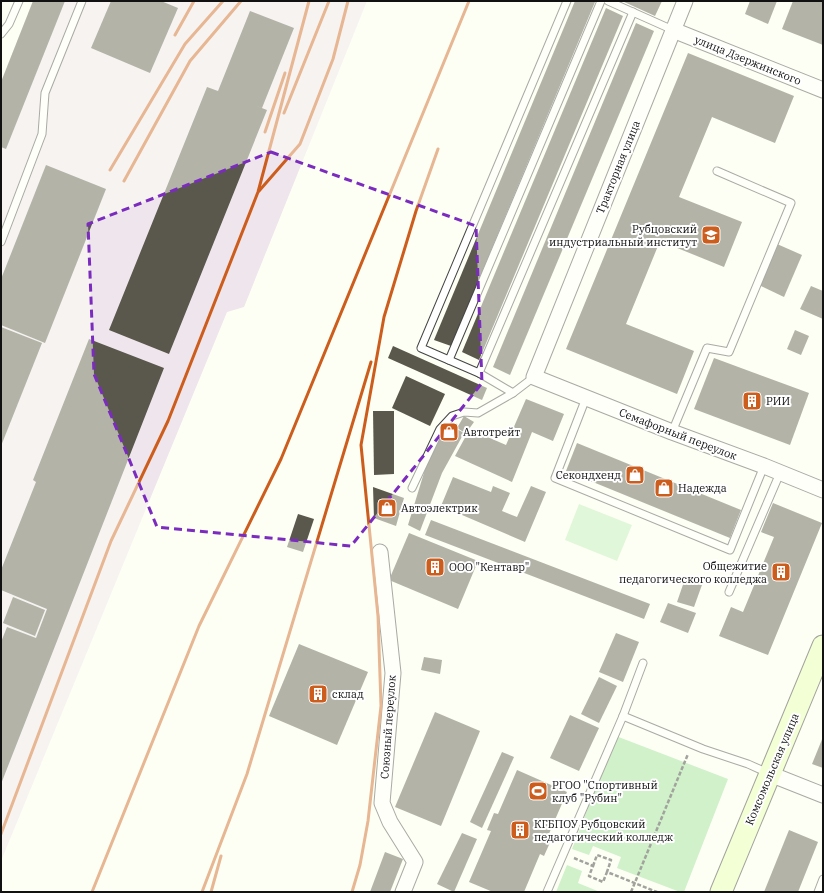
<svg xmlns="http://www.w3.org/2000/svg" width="824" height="893" font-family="'IBM Plex Serif',serif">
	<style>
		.industrial { fill: #efe5ec }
		.green { fill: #bfeeb9 }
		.forest { fill: #9ae097 }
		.building { fill: #5a574c }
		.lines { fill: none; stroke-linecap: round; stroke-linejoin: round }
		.service-casing { stroke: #444; stroke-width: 9 }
		.minor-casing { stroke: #444; stroke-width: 17 }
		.secondary-casing { stroke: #333; stroke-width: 23 }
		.path { stroke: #333; stroke-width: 2.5; stroke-dasharray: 4 2; stroke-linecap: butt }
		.service { stroke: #fff; stroke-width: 7 }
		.minor { stroke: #fff; stroke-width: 15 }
		.secondary { stroke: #e7ffaf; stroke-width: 21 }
		.rail { stroke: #cd5d1c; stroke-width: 3 }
		.marked { fill: none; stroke: #7b2cbf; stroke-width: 3; stroke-dasharray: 8 5; stroke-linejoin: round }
		.labels { text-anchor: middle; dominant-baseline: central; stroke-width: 4; stroke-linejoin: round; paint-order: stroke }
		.street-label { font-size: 11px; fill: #111; stroke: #fff }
		.poi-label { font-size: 11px; fill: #111; stroke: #fff; text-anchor: start }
	</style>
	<rect width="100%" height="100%" fill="#fdfff4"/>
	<!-- industrial -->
	<polygon class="industrial" points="33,1 367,1 244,307 227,312 1,861 1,82"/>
	<!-- green -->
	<polygon class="green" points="579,504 632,525 617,561 565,540"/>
	<!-- forest -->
	<g class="forest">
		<polygon points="616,736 728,779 684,892 680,892 617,868 621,857 593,846 589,855 572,849"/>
		<polygon points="567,865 582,871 578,883 600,892 556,892"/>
	</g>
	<!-- building -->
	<g class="building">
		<polygon points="33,1 65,1 6,149 1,147 1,82"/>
		<polygon points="111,1 161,1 178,8 150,73 91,48"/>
		<polygon points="575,1 591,1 595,2 451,346 434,340"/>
		<polygon points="622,1 662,1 655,16"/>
		<polygon points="750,1 777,1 768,24 745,14"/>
		<polygon points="793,1 823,1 823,45 782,29"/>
		<polygon points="606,8 623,16 479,360 462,352"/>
		<polygon points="250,11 294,28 262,108 231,96 267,110 169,354 109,330 207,87 218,91"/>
		<polygon points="636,23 654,31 510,375 493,367"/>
		<polygon points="688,53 794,96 775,143 712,117 679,197 742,222 724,267 660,241 626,324 694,351 677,394 566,349"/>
		<polygon points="46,165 106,189 45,343 1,325 1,279"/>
		<polygon points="777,244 802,255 784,297 759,285"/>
		<polygon points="811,286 823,291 823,319 800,309"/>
		<polygon points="1,327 42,343 1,446"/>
		<polygon points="795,330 809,336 801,355 787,349"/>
		<polygon points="89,339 164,368 1,784 1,642 7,627 36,638 47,609 1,590 1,570 36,482 33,480"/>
		<polygon points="393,346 487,388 482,400 388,358"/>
		<polygon points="714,358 809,393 790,445 694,409"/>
		<polygon points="406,376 445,394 430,426 392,408"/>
		<polygon points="526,399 564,414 553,441 532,432 512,482 455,456 467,434 457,428 464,416 474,422 469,429 506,445"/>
		<polygon points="373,411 394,411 394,474 374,475"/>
		<polygon points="448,424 464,433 442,473 420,531 408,525 427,463"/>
		<polygon points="577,443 741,510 730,538 566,471"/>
		<polygon points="453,477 491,492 493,486 510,493 502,511 517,517 531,486 546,492 525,542 441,506"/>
		<polygon points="373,487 404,498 396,526 374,518"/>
		<polygon points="773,503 822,523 768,655 719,636 731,607 743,612 774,537 761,532"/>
		<polygon points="298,514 314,519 303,552 287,547"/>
		<polygon points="431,520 650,604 644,619 425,535"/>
		<polygon points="409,533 478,561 458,609 389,580"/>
		<polygon points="686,576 703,582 694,607 677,602"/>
		<polygon points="13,597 45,610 35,636 3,623"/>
		<polygon points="668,603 696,613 688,633 660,622"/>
		<polygon points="616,633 639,642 623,682 599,672"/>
		<polygon points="299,644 368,672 337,745 269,716"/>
		<polygon points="424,657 442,660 440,674 421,670"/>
		<polygon points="599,677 617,686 599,723 581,714"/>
		<polygon points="435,712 480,731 441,826 395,807"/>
		<polygon points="570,715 599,728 579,771 550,758"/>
		<polygon points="823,737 823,768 812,764"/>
		<polygon points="502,752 514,757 482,828 470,822"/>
		<polygon points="517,770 567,792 548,836 552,838 544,856 540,854 524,892 493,892 469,882 491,831 487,830 494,813 498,814"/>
		<polygon points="789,830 818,842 798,892 764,892"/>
		<polygon points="462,833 477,839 454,892 437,884"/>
		<polygon points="385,852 403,859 390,892 370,892"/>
	</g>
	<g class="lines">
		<!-- service casing -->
		<g class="service-casing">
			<g id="service">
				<polyline points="608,1 673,30"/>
				<polyline points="1,34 9,24 19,1"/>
				<polyline points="1,242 42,134 45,93 82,1"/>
				<polyline points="449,360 601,1"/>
				<polyline points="479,373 421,348 567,1"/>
				<polyline points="534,377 513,393 479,373 633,12"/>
				<polyline points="586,398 555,478 730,550 764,466"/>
				<polyline points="672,432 707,348 729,352 791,203 717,171"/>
				<polyline points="412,488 440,429 452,416 464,412 478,413 513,393"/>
				<polyline points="729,592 780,473"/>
				<polyline points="623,716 703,749 748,764 768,773"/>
				<polyline points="547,892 623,716 643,663"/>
				<polyline points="818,892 823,879"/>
			</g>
		</g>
		<!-- minor casing -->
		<g class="minor-casing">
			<g id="minor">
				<polyline points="685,1 534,377 672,432 764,466 823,490"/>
				<polyline points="673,30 823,90"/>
				<polyline points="380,552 393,673 382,803 390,822 415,862 403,892"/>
				<polyline points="770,774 823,795"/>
			</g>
		</g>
		<!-- secondary casing -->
		<g class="secondary-casing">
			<polyline id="secondary" points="721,892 823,646"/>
		</g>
		<!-- path -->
		<g class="path">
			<polyline points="574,858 593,866 589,876 603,882 607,872 657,892"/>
			<polyline points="593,866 597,855 611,860 607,872"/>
			<polyline points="631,892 688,754"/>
		</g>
		<!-- service -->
		<use href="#service" class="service"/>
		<!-- minor -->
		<use href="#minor" class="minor"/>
		<!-- secondary -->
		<use href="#secondary" class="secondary"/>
		<!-- rail -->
		<g class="rail">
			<polyline points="175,35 194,1"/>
			<polyline points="284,113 329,1"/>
			<polyline points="265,132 285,73"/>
			<polyline points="110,170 185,44 223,1"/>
			<polyline points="124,181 190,61 241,1"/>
			<polyline points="259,191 300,144 333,59 348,1"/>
			<polyline points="1,834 111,541 168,421 258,192 309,1"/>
			<polyline points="92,892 199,626 281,459 469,1"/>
			<polyline points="202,892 247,774 371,362"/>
			<polyline points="211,892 221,856"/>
			<polyline points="352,892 360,865 368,821 381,706 378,616 361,445 384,317 416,211 438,149"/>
		</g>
	</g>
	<!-- marked area -->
	<path d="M0 0H824V893H0ZM271 152 476 226 482 383 351 546 157 527 94 374 88 224Z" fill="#fdfff4" fill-opacity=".55" fill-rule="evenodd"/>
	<path class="marked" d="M271 152 476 226 482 383 351 546 157 527 94 374 88 224Z"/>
	<!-- icons -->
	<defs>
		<g id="university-square" transform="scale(1)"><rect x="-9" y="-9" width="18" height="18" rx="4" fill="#cd5d1c" stroke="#fff"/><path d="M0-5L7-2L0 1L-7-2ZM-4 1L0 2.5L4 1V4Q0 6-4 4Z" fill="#fff"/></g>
		<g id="building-square" transform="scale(1)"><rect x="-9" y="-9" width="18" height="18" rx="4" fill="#cd5d1c" stroke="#fff"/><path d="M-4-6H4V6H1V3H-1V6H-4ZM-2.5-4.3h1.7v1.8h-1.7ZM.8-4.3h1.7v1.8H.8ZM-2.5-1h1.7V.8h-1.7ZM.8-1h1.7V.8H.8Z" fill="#fff"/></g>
		<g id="shop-square" transform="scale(1)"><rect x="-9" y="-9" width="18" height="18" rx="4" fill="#cd5d1c" stroke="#fff"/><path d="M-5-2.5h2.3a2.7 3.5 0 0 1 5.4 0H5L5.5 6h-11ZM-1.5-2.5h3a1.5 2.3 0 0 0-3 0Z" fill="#fff"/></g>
		<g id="stadium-square" transform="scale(1)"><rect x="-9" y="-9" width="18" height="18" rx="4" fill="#cd5d1c" stroke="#fff"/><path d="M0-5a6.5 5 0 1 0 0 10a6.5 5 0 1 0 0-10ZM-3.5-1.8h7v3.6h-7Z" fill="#fff"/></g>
	</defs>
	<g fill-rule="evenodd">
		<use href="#university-square" x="711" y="235"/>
		<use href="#building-square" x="752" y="401"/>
		<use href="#shop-square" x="449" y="432"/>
		<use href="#shop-square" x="635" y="475"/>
		<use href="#shop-square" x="664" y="488"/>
		<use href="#shop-square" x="387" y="508"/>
		<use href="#building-square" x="435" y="567"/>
		<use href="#building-square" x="781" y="572"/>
		<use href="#building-square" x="318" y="694"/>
		<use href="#stadium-square" x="538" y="791"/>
		<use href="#building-square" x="520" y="830"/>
	</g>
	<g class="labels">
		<!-- street labels -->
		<g class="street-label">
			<text transform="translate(748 60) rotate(22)">улица Дзержинского</text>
			<text transform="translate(618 167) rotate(-68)">Тракторная улица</text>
			<text transform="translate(678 434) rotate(21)">Семафорный переулок</text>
			<text transform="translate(388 727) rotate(-86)">Союзный переулок</text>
			<text transform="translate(772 769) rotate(-67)">Комсомольская улица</text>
		</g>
		<!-- poi labels -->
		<g class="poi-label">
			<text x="697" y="229" text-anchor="end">Рубцовский<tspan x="697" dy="13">индустриальный институт</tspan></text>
			<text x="766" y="401">РИИ</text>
			<text x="463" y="432">Автотрейт</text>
			<text x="621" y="475" text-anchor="end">Секондхенд</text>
			<text x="678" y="488">Надежда</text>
			<text x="401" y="508">Автоэлектрик</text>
			<text x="767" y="566" text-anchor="end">Общежитие<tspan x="767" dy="13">педагогического колледжа</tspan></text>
			<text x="449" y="567">ООО "Кентавр"</text>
			<text x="332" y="694">склад</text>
			<text x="552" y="785">РГОО "Спортивный<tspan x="552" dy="13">клуб "Рубин"</tspan></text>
			<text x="534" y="824">КГБПОУ Рубцовский<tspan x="534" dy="13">педагогический колледж</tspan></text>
		</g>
	</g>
	<!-- border -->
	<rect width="824" height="893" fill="none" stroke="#111111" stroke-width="4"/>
</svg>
